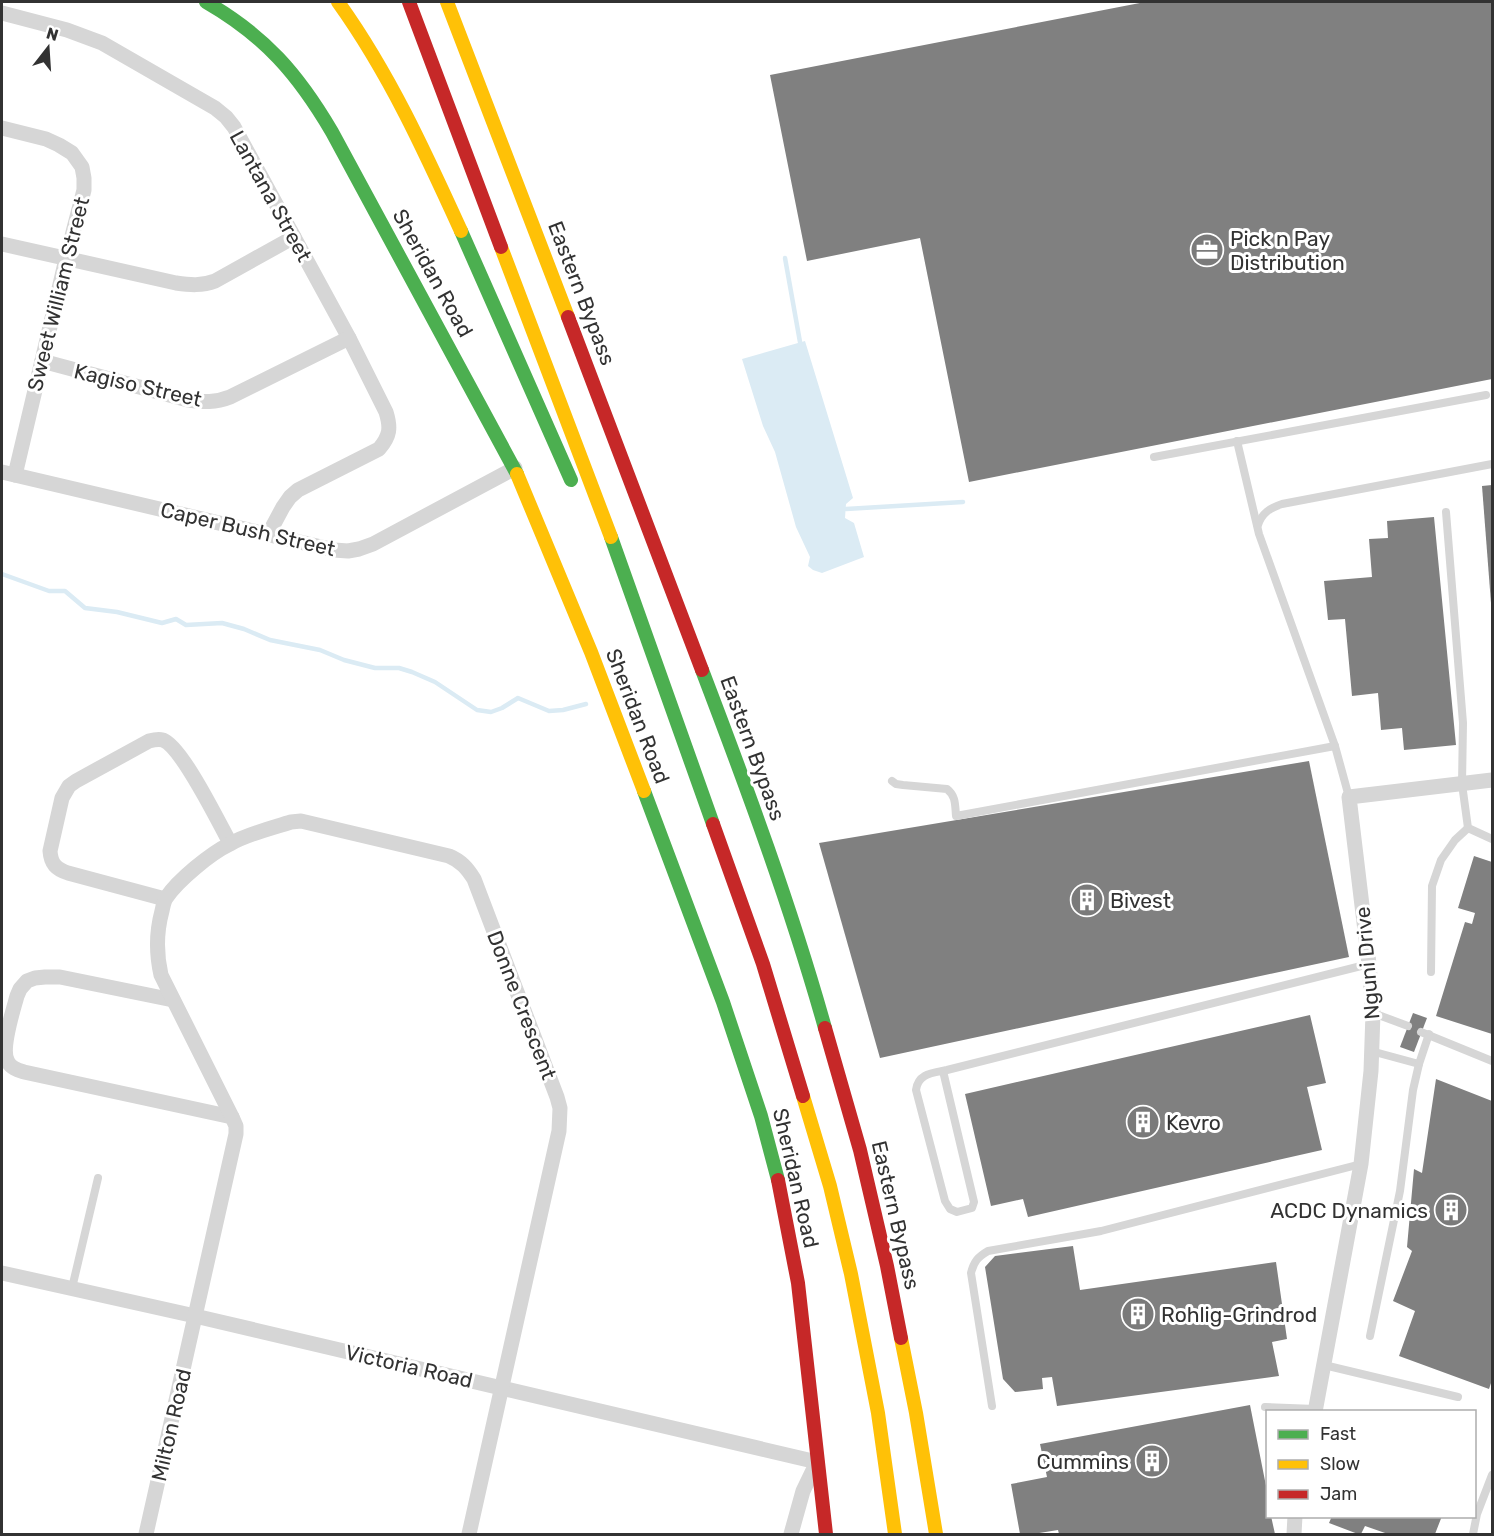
<svg xmlns="http://www.w3.org/2000/svg" width="1494" height="1536" font-family="Rubik,sans-serif">
	<style>
		.water { fill: #dbebf4 }
		.lines { fill: none; stroke-linecap: round; stroke-linejoin: round }
		.stream { stroke: #dbebf4; stroke-width: 4.5 }
		.building { fill: #808080 }
		.lane { stroke: #d6d6d6; stroke-width: 8 }
		.street { stroke: #d6d6d6; stroke-width: 15 }
		.fast { stroke: #4caf50; stroke-width: 14 }
		.slow { stroke: #ffc107; stroke-width: 14 }
		.jam { stroke: #c62828; stroke-width: 14 }
		.labels { text-anchor: middle; dominant-baseline: central; stroke-width: 6; stroke-linejoin: round; paint-order: stroke }
		.street-label { font-size: 21px; fill: #323232; stroke: #fff }
		.poi-label { font-size: 21px; fill: #323232; stroke: #fff; text-anchor: start }
	</style>
	<rect width="100%" height="100%" fill="#fff"/>
	<!-- water -->
	<polygon class="water" points="805,341 853,498 846,504 845,518 854,523 864,557 822,573 813,570 808,566 810,557 796,527 775,452 763,426 742,359"/>
	<g class="lines">
		<!-- stream -->
		<g class="stream">
			<polyline points="785,258 800,342"/>
			<polyline points="846,509 963,502"/>
			<polyline points="2,574 49,591 65,591 85,608 117,612 162,623 176,619 186,625 222,623 244,629 270,640 320,650 344,660 375,668 399,668 412,672 435,682 477,710 491,712 502,708 518,698 549,711 563,710 586,704"/>
		</g>
	</g>
	<!-- building -->
	<g class="building">
		<polygon points="1145,2 1492,2 1492,379 969,482 920,238 807,261 770,75"/>
		<polygon points="1492,485 1492,603 1491,603 1482,486"/>
		<polygon points="1434,517 1456,745 1404,750 1402,728 1381,730 1378,693 1352,696 1345,619 1328,620 1324,581 1372,577 1369,539 1388,538 1387,521"/>
		<polygon points="1309,761 1349,957 880,1058 819,843"/>
		<polygon points="1474,856 1492,862 1492,1034 1436,1016 1465,922 1472,924 1475,913 1458,908"/>
		<polygon points="1413,1013 1427,1018 1414,1052 1400,1047"/>
		<polygon points="1310,1015 1326,1083 1307,1087 1322,1150 1028,1217 1023,1199 991,1206 965,1094"/>
		<polygon points="1436,1079 1492,1101 1492,1380 1489,1389 1399,1356 1415,1311 1393,1301 1412,1251 1407,1247 1414,1169 1422,1173"/>
		<polygon points="1073,1246 1080,1290 1276,1262 1287,1339 1272,1342 1279,1376 1057,1406 1052,1377 1042,1378 1043,1389 1015,1392 1003,1379 985,1267 995,1256"/>
		<polygon points="1250,1405 1268,1496 1268,1516 1271,1516 1275,1534 1059,1534 1058,1530 1033,1534 1020,1534 1011,1484 1047,1477 1040,1444"/>
		<polygon points="1332,1516 1442,1516 1435,1534 1388,1534 1365,1526 1361,1534 1358,1534 1329,1523"/>
	</g>
	<g class="lines">
		<!-- lane -->
		<g class="lane">
			<polyline points="1237,441 1259,534 1335,746 1349,797"/>
			<polyline points="1154,457 1486,395"/>
			<polyline points="1446,512 1463,723 1462,784 1468,828 1492,839"/>
			<path d="M1258 525C1262 513 1270 508 1282 504L1492 464"/>
			<path d="M892 781 896 784 903 785 947 789C956 796 955 805 956 816L1335 746"/>
			<polyline points="1431,972 1432,886 1441,860 1455,840 1468,828"/>
			<polyline points="1373,1013 1408,1026"/>
			<polyline points="1421,1032 1492,1061"/>
			<polyline points="1371,1051 1419,1064"/>
			<path d="M943 1071 974 1202 972 1208 957 1212 950 1209 945 1201 916 1090C918 1073 933 1073 947 1070L1369 964"/>
			<polyline points="72,1288 98,1178"/>
			<polyline points="1370,1336 1400,1191 1413,1090 1419,1064 1429,1034"/>
			<polyline points="1324,1365 1458,1397"/>
			<path d="M992 1406 971 1273C974 1261 978 1257 988 1251L1101 1231 1361 1164"/>
			<polyline points="1265,1407 1315,1409"/>
			<polyline points="1473,1534 1477,1514 1492,1475"/>
		</g>
		<!-- street -->
		<g class="street">
			<path d="M2 13 67 30 102 43 215 108 226 117 234 127 349 338 386 412C391 428 390 436 379 449L298 490 290 497 283 507 268 535"/>
			<polyline points="2,128 46,139 59,145 72,153 82,167 84,178 84,190 66,259 15,475"/>
			<path d="M2 244 176 283C190 285 202 286 215 281L294 237"/>
			<path d="M42 361 188 400C204 402 215 403 230 397L349 338"/>
			<polyline points="2,472 334,550 348,551 359,549 373,544 515,468"/>
			<path d="M165 899 68 873C56 869 51 864 50 851L62 798 69 786 76 781 149 741C153 740 158 739 163 740 182 747 219 823 230 843"/>
			<path d="M173 1000 60 977H45L35 978 27 981 20 989 17 996C13 1011 0 1050 8 1062 11 1068 18 1070 24 1072L232 1117"/>
			<polyline points="2,1273 195,1316 817,1462 803,1491 791,1534"/>
			<polyline points="1315,1412 1361,1164 1371,1071 1373,1013 1369,964 1349,797 1492,780"/>
			<path d="M146 1534 236 1134V1126L232 1117 161 975C156 953 156 933 162 911 163 906 164 901 166 898 178 880 211 853 230 844 247 834 272 828 291 822L301 821 449 856C461 861 467 868 474 879L557 1097 560 1108 559 1131 469 1534"/>
			<polyline points="1294,1534 1295,1516"/>
		</g>
		<!-- fast -->
		<g class="fast">
			<path d="M206 2C265 36 298 74 332 132L517 474"/>
			<polyline points="461,231 571,480"/>
			<polyline points="611,537 713,824"/>
			<path d="M702 670C747 788 791 907 825 1028"/>
			<polyline points="644,791 723,1002 761,1116 778,1180"/>
		</g>
		<!-- slow -->
		<g class="slow">
			<path d="M338 2C389 73 425 152 461 231"/>
			<polyline points="447,2 568,317"/>
			<polyline points="501,247 611,537"/>
			<polyline points="517,474 591,652 644,791"/>
			<polyline points="803,1096 830,1186 851,1274 878,1413 895,1534"/>
			<polyline points="901,1338 916,1413 936,1534"/>
		</g>
		<!-- jam -->
		<g class="jam">
			<polyline points="409,2 501,247"/>
			<polyline points="568,317 702,670"/>
			<polyline points="713,824 763,964 803,1096"/>
			<polyline points="825,1028 860,1150 887,1266 901,1338"/>
			<polyline points="778,1180 798,1283 826,1534"/>
		</g>
	</g>
	<!-- icons -->
	<defs>
		<g id="office-disc" transform="scale(1.725)"><circle r="9.5" fill="#7a7a7a" stroke="#fff"/><path d="M-6-3h4V-5.5h4V-3h4V5H-6ZM-1-4.5V-3h2v-1.5ZM-6 0V1H6V0Z" fill="#fff"/></g>
		<g id="building-disc" transform="scale(1.725)"><circle r="9.5" fill="#7a7a7a" stroke="#fff"/><path d="M-4-6H4V6H1V3H-1V6H-4ZM-2.5-4.3h1.7v1.8h-1.7ZM.8-4.3h1.7v1.8H.8ZM-2.5-1h1.7V.8h-1.7ZM.8-1h1.7V.8H.8Z" fill="#fff"/></g>
	</defs>
	<g fill-rule="evenodd">
		<use href="#office-disc" x="1207" y="250"/>
		<use href="#building-disc" x="1087" y="900"/>
		<use href="#building-disc" x="1143" y="1122"/>
		<use href="#building-disc" x="1451" y="1210"/>
		<use href="#building-disc" x="1138" y="1314"/>
		<use href="#building-disc" x="1152" y="1461"/>
	</g>
	<g class="labels">
		<!-- street labels -->
		<g class="street-label">
			<text transform="translate(271 196) rotate(61)">Lantana Street</text>
			<text transform="translate(433 273) rotate(61)">Sheridan Road</text>
			<text transform="translate(582 293) rotate(69)">Eastern Bypass</text>
			<text transform="translate(58 294) rotate(-76)">Sweet William Street</text>
			<text transform="translate(138 385) rotate(13)">Kagiso Street</text>
			<text transform="translate(248 529) rotate(13)">Caper Bush Street</text>
			<text transform="translate(638 716) rotate(69)">Sheridan Road</text>
			<text transform="translate(753 748) rotate(70)">Eastern Bypass</text>
			<text transform="translate(1367 963) rotate(-95)">Nguni Drive</text>
			<text transform="translate(522 1005) rotate(69)">Donne Crescent</text>
			<text transform="translate(796 1178) rotate(77)">Sheridan Road</text>
			<text transform="translate(896 1215) rotate(77)">Eastern Bypass</text>
			<text transform="translate(409 1366) rotate(13)">Victoria Road</text>
			<text transform="translate(171 1425) rotate(-77)">Milton Road</text>
		</g>
		<!-- poi labels -->
		<g class="poi-label">
			<text x="1230" y="238">Pick n Pay<tspan x="1230" dy="24">Distribution</tspan></text>
			<text x="1110" y="900">Bivest</text>
			<text x="1166" y="1122">Kevro</text>
			<text x="1428" y="1210" text-anchor="end">ACDC Dynamics</text>
			<text x="1161" y="1314">Rohlig-Grindrod</text>
			<text x="1129" y="1461" text-anchor="end">Cummins</text>
		</g>
	</g>
	<!-- border -->
	<rect width="1494" height="1536" fill="none" stroke="#323232" stroke-width="6"/>
	<!-- legend -->
	<rect x="1266" y="1410" width="210" height="108" fill="#ffffff" stroke="#adadad" stroke-width="1.5"/>
	<rect x="1278" y="1430" width="30" height="9" fill="#4caf50" stroke="#adadad" stroke-width="1.5"/>
	<text x="1320" y="1440" font-size="18" fill="#323232">Fast</text>
	<rect x="1278" y="1460" width="30" height="9" fill="#ffc107" stroke="#adadad" stroke-width="1.5"/>
	<text x="1320" y="1470" font-size="18" fill="#323232">Slow</text>
	<rect x="1278" y="1490" width="30" height="9" fill="#c62828" stroke="#adadad" stroke-width="1.5"/>
	<text x="1320" y="1500" font-size="18" fill="#323232">Jam</text>
	<!-- north arrow -->
	<g transform="translate(48 48) rotate(17)" stroke="#ffffff" stroke-width="4.5" paint-order="stroke">
	<path d="M0-4.5L10 22L0 15L-10 22Z" fill="#323232"/>
	<text y="-9" font-size="16" font-weight="bold" text-anchor="middle" fill="#323232">N</text>
	</g>
</svg>
